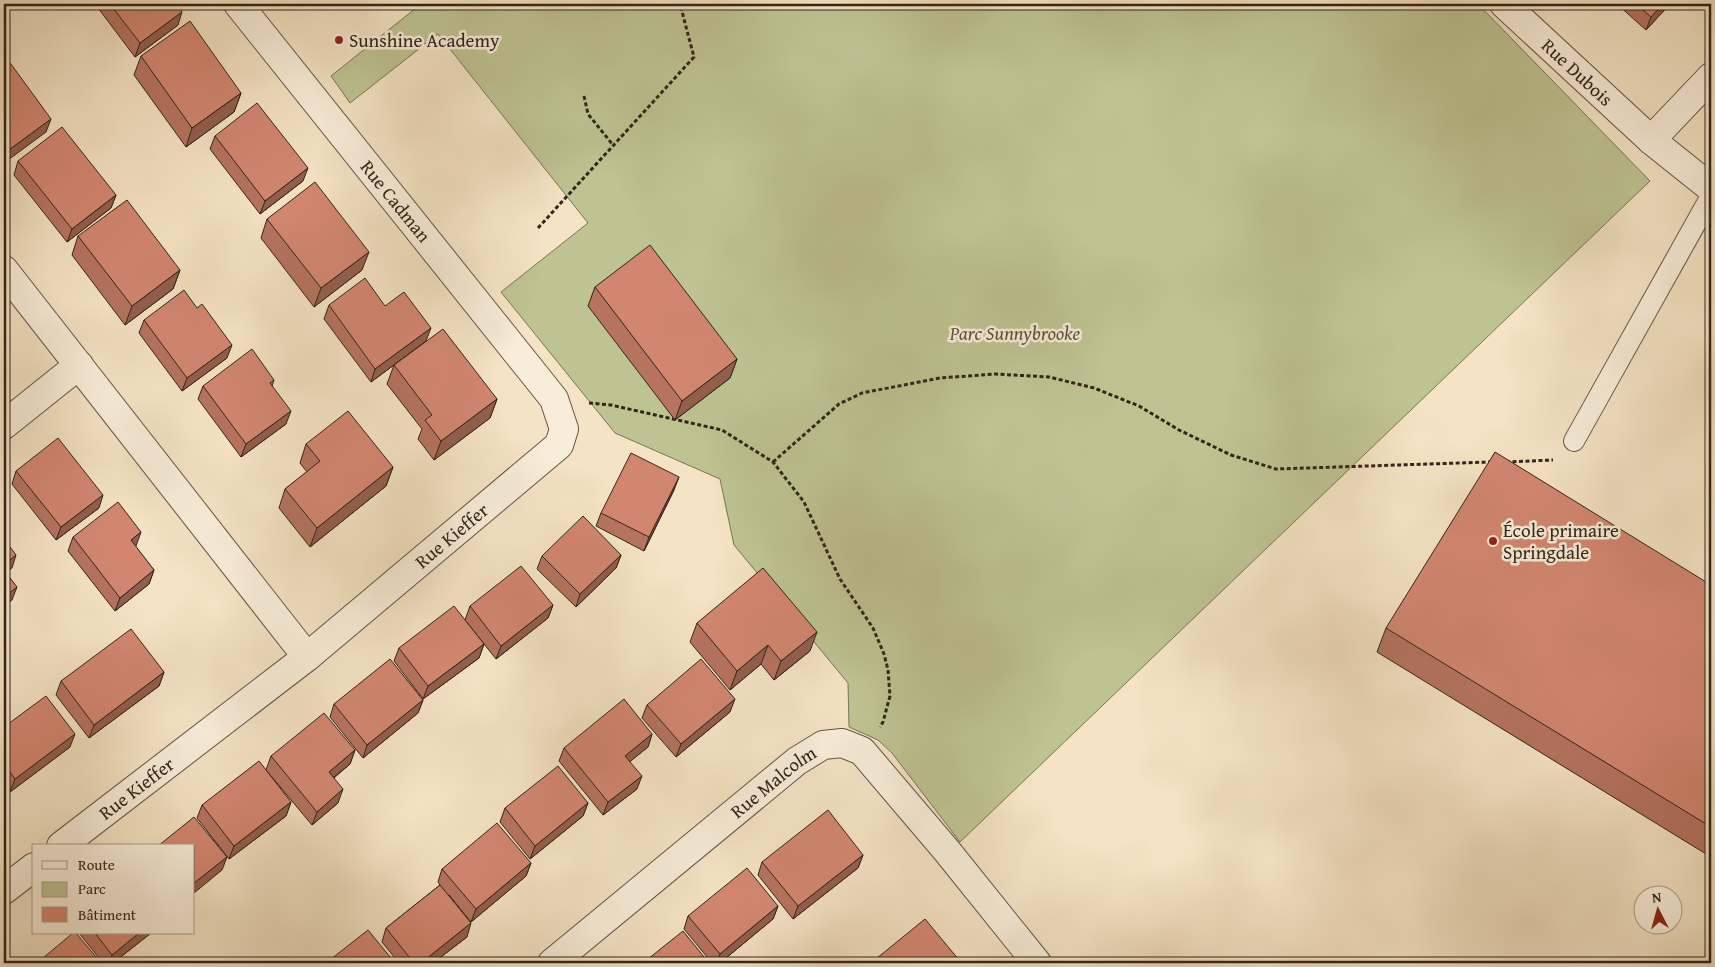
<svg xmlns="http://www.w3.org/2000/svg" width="1715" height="967" font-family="'Gentium Book Plus',serif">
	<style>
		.green { fill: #bec392; stroke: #787456 }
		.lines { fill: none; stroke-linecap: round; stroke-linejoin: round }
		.lane-casing { stroke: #625444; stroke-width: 22 }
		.street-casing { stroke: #625444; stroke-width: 30 }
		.path { stroke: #312519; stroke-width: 3; stroke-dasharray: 4 2.5; stroke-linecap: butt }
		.lane { stroke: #f8edd9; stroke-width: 20 }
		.street { stroke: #f8edd9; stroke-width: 28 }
		.wall { fill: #b57360; stroke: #312519 }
		.shaded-wall { fill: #935e4e; stroke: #312519 }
		.building { fill: #d28670; stroke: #312519 }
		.poi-dot { fill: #8f2418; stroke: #f8edd9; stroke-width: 2 }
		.labels { text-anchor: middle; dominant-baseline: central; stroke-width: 5; stroke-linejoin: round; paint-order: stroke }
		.poi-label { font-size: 19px; fill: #312519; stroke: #f8edd9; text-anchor: start }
		.street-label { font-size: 19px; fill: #312519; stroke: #f8edd9 }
		.park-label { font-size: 19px; font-style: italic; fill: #5b543d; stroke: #f8edd9 }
	</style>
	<rect width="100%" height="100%" fill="#f4e3c4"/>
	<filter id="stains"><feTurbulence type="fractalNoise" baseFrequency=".004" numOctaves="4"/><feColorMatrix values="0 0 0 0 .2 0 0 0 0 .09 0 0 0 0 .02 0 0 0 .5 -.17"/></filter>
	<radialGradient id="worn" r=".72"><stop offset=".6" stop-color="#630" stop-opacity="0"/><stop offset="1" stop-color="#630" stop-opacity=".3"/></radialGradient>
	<!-- green -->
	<polygon class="green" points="421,4 1478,4 1650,181 960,842 892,753 878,740 849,727 848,683 734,545 720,479 615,433 501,292 588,223 438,34 350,103 331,76"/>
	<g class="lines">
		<!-- lane casing -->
		<g class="lane-casing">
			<polyline id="lane" points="1574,441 1711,196"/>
		</g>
		<!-- street casing -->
		<g class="street-casing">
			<g id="street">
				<path id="s1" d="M1504 4 1651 140 1711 188"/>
				<polyline points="1651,140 1711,77"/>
				<polyline points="4,270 307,657"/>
				<polyline points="4,425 79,365"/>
				<path id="s2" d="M61 846 307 657 559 445 564 429 554 399 238 4"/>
				<polyline points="4,890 34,867"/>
				<path id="s3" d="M552 963 797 761 823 745 842 743 862 751 947 851 1037 963"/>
			</g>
		</g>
		<!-- path -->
		<g class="path">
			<polyline points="584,96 588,114 613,145"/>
			<polyline points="538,228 694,57 680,4"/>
			<polyline points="589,403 611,405 722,430 773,462 804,502 840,579 873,628 884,654 888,670 890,696 883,722 880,727"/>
			<polyline points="773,462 839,404 862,393 940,378 995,374 1049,377 1094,388 1139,406 1179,430 1231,455 1276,469 1490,462"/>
			<polyline points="1506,462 1553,460"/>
		</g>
		<!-- lane -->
		<use href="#lane" class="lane"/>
		<!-- street -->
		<use href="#street" class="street"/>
	</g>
	<!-- wall -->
	<g class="wall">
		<polygon points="95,4 176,4 178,25 135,57"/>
		<polygon points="1617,4 1670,4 1646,30"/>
		<polygon points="141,56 241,93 234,112 186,147 134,75"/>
		<polygon points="215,136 303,181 260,214 210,149"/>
		<polygon points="18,161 116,195 111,208 67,242 14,175"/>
		<polygon points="267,219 362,270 314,307 261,238"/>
		<polygon points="78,236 180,270 173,289 125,325 72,255"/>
		<polygon points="595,287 737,359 730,378 675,420 588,306"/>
		<polygon points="329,305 385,306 426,341 497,399 490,418 434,460 418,439 422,429 387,384 394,365 421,345 371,382 324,319"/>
		<polygon points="144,320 227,358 182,391 139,333"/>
		<polygon points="274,380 272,386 286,424 241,457 198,399 203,386"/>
		<polygon points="306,444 393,467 386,486 310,547 279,508 285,489 307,472 300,463"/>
		<polygon points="16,471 99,508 56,540 12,484"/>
		<polygon points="674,490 644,551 596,526 601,513"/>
		<polygon points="73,537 136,546 135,546 154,570 149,584 115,611 68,551"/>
		<polygon points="621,555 616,568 576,607 537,569 542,556"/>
		<polygon points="1711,585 1711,857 1377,652 1386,628"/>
		<polygon points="553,605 548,618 496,659 465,620 470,606"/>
		<polygon points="697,623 810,651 774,680 761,664 730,690 690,642"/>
		<polygon points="484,644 479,658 423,699 394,661 399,648"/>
		<polygon points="164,672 159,686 89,738 56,695 61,681"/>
		<polygon points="423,700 418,713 363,758 330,717 334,704"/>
		<polygon points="647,705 730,712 676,757 642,718"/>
		<polygon points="4,727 70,747 10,792 4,784"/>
		<polygon points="652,734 648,747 630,761 637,789 603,815 559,761 564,748"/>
		<polygon points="355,750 350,764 334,778 338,803 312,825 266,770 271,756"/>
		<polygon points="291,802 286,816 229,859 197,818 202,805"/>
		<polygon points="588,803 583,816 530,859 500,822 505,808"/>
		<polygon points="863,855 858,868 793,919 758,875 762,862"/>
		<polygon points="531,863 526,876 471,922 449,895 467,937 433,963 399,963 382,942 386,928 440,885 438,882 442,869"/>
		<polygon points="778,906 773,919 720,963 712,963 684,929 688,916"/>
		<polygon points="79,933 151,933 113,963 103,963"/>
	</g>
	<!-- shaded-wall -->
	<g class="shaded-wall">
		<polygon points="1663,4 1670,4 1646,30 1651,17"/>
		<polygon points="182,12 178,25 135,57 140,43"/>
		<polygon points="241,93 234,112 186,147 192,128"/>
		<polygon points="51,119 46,132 4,163 4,157 6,152"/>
		<polygon points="308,168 303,181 260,214 265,201"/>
		<polygon points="116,195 111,208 67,242 72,229"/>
		<polygon points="369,252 362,270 314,307 321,288"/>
		<polygon points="180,270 173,289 125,325 132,306"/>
		<polygon points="431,328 426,341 371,382 375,369"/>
		<polygon points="232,345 227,358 182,391 187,378"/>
		<polygon points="737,359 730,378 675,420 682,401"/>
		<polygon points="497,399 490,418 434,460 441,441"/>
		<polygon points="291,411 286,424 241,457 246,444"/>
		<polygon points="393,467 386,486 310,547 317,528"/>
		<polygon points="679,477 674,490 644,551 649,537"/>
		<polygon points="103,495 99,508 56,540 61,527"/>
		<polygon points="141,532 136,546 126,554 131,540"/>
		<polygon points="16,555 12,568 4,574 4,565"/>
		<polygon points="621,555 616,568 576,607 580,594"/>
		<polygon points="154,570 149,584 115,611 120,598"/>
		<polygon points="17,587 12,600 4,606 4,597"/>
		<polygon points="553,605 548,618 496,659 501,646"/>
		<polygon points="817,632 810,651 774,680 781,661"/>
		<polygon points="484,644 479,658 423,699 428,686"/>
		<polygon points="768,645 761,664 730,690 737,671"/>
		<polygon points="164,672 159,686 89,738 94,725"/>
		<polygon points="735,699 730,712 676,757 681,744"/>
		<polygon points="423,700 418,713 363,758 367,745"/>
		<polygon points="75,734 70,747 10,792 15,779"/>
		<polygon points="652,734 648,747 621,769 625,756"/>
		<polygon points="355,750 350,764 324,785 329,772"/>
		<polygon points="642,776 637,789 603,815 608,802"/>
		<polygon points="343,789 338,803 312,825 317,812"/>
		<polygon points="8,796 4,809 4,800"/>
		<polygon points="291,802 286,816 229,859 234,846"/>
		<polygon points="588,803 583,816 530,859 535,846"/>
		<polygon points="863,855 858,868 793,919 798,906"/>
		<polygon points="227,857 222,870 194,893 194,883"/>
		<polygon points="531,863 526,876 471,922 476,909"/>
		<polygon points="778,906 773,919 720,963 716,963 720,954"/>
		<polygon points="471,923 467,937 433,963 421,963"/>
		<polygon points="139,933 151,933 113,963 109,963 112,955"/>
	</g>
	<!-- building -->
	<g class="building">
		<polygon points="110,4 176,4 182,12 140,43"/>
		<polygon points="1636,4 1663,4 1651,17"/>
		<polygon points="190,21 241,93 192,128 141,56"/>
		<polygon points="8,60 51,119 6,152 4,149 4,63"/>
		<polygon points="257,103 308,168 265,201 215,136"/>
		<polygon points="62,127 116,195 72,229 18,161"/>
		<polygon points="315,182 369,252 321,288 267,219"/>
		<polygon points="127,200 180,270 132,306 78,236"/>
		<polygon points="650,245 737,359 682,401 595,287"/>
		<polygon points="365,278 385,306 404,292 431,328 375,369 329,305"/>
		<polygon points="184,290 197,308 202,304 232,345 187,378 144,320"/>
		<polygon points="443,329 497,399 441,441 425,420 432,415 394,365"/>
		<polygon points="252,349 274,380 270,383 291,411 246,444 203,386"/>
		<polygon points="348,411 393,467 317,528 285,489 320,461 306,444"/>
		<polygon points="58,438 103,495 61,527 16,471"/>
		<polygon points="1495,452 1711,585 1711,827 1386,628"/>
		<polygon points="631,453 679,477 649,537 601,513"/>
		<polygon points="118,502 141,532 131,540 154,570 120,598 73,537"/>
		<polygon points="583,516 621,555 580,594 542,556"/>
		<polygon points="4,539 16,555 4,565"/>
		<polygon points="521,566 553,605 501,646 470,606"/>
		<polygon points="763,568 817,632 781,661 768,645 737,671 697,623"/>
		<polygon points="4,570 17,587 4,597"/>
		<polygon points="454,606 484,644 428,686 399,648"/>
		<polygon points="131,629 164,672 94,725 61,681"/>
		<polygon points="390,659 423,700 367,745 334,704"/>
		<polygon points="701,659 735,699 681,744 647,705"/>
		<polygon points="46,696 75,734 15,779 4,764 4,727"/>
		<polygon points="624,699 652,734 625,756 642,776 608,802 564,748"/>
		<polygon points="324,713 355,750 329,772 343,789 317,812 271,756"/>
		<polygon points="259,761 291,802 234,846 202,805"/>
		<polygon points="558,766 588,803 535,846 505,808"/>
		<polygon points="4,790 8,796 4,800"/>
		<polygon points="828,810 863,855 798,906 762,862"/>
		<polygon points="194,817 227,857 194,883 194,846 158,846"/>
		<polygon points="497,823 531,863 476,909 442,869"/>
		<polygon points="747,868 778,906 720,954 688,916"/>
		<polygon points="440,885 471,923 421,963 414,963 386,928"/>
		<polygon points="925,919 959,960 954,963 871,963"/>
		<polygon points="368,930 395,963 326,963"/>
		<polygon points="683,931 709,963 643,963"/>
		<polygon points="73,933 76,933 101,963 37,963"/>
		<polygon points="95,933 139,933 112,955"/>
	</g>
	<!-- markers -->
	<g class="poi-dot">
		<circle cx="339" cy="40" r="5"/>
		<circle cx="1493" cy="541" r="5"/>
	</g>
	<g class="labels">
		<!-- poi labels -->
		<g class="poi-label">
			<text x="349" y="40">Sunshine Academy</text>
			<text x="1503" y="530">École primaire<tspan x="1503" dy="22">Springdale</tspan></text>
		</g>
		<!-- street labels -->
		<g class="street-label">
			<text stroke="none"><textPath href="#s1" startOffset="100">Rue Dubois</textPath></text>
			<text transform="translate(396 201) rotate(51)">Rue Cadman</text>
			<text stroke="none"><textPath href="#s2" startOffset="499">Rue Kieffer</textPath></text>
			<text stroke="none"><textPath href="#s3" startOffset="286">Rue Malcolm</textPath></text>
			<text stroke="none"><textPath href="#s2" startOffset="95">Rue Kieffer</textPath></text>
		</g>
		<!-- park labels -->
		<g class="park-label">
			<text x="1015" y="333">Parc Sunnybrooke</text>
		</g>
	</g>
	<!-- margin -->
	<rect width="1715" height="967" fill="none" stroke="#f4e3c4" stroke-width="20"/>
	<rect x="5" y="5" width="1705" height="957" fill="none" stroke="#312519" stroke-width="2.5"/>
	<rect x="10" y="10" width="1695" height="947" fill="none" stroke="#312519"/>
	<!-- legend -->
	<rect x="32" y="844" width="162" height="90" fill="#f8edd9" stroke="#a89d8c"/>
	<rect x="42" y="861" width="25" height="8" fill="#f8edd9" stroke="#a89d8c"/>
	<text x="78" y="870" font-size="15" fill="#312519">Route</text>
	<rect x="42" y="882" width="25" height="15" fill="#bec392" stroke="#a89d8c"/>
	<text x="78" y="894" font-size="15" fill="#312519">Parc</text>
	<rect x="42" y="907" width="25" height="15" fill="#d28670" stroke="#a89d8c"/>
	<text x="78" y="920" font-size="15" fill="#312519">Bâtiment</text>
	<!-- north arrow -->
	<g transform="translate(1658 910) rotate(354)"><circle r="24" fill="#f8edd9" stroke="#a89d8c"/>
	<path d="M0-4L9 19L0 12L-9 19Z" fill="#8f2418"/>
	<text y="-8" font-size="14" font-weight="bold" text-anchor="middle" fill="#312519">N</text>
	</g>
	<rect width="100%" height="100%" filter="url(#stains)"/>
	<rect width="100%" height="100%" fill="url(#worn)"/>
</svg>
